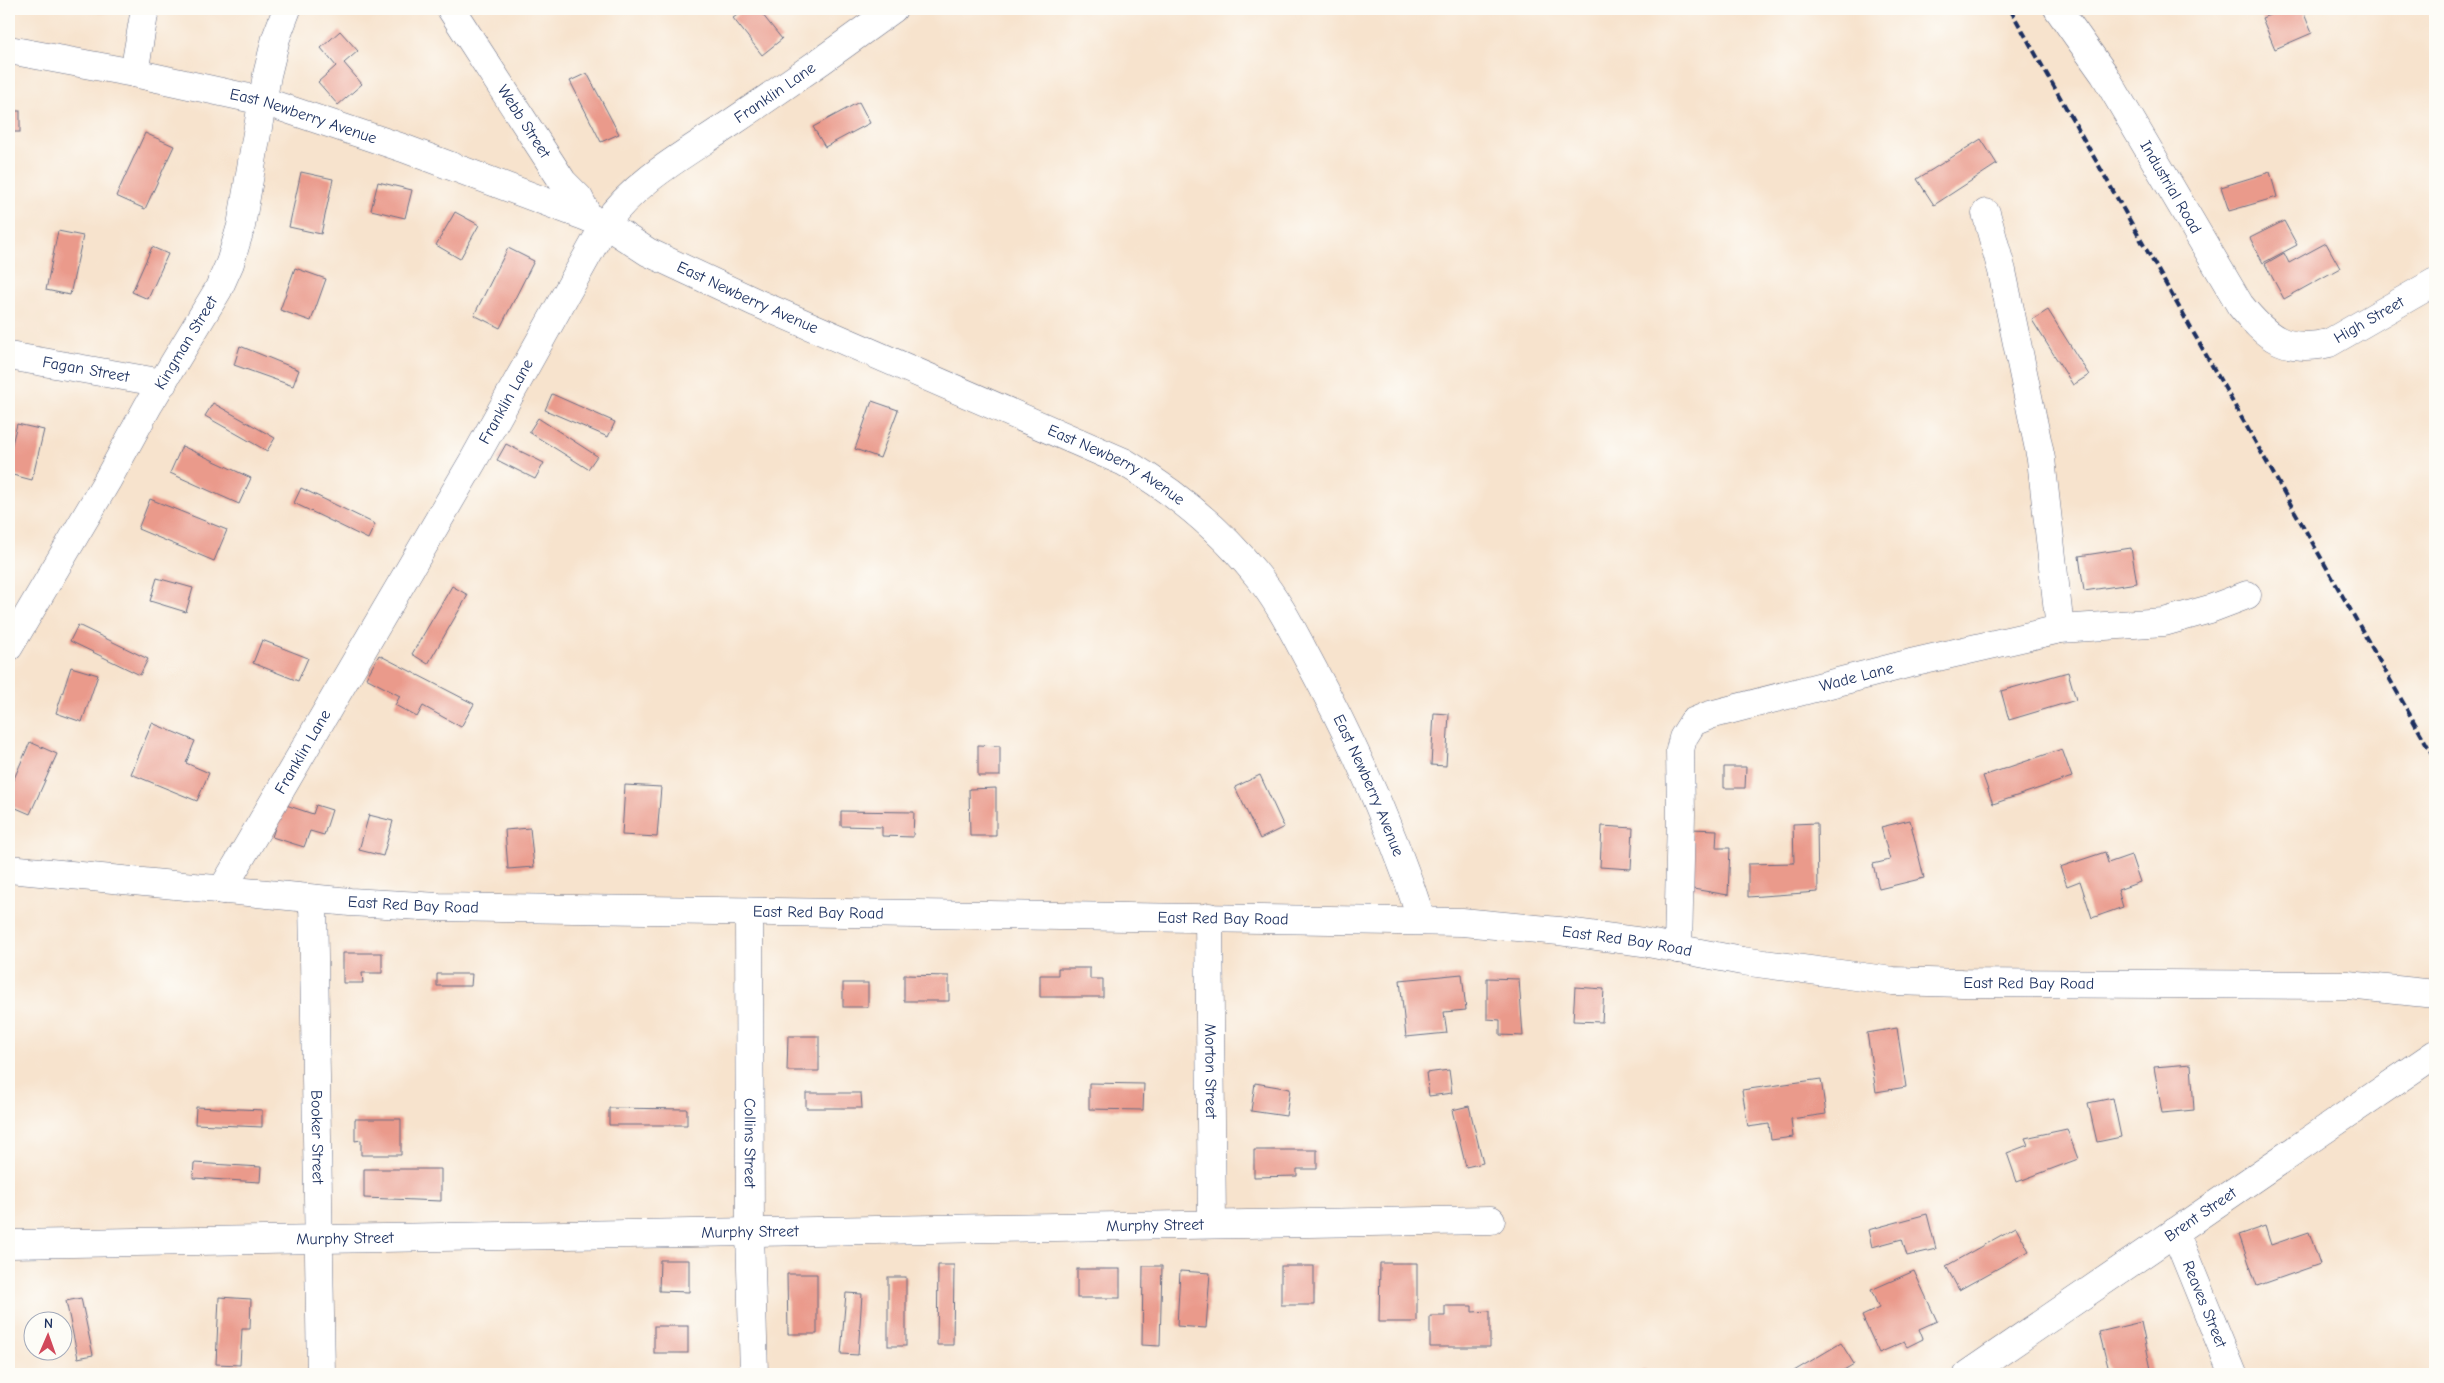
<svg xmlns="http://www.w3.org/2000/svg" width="2444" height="1383" font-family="'Comic Neue',sans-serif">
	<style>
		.building { fill: #ea9a8b }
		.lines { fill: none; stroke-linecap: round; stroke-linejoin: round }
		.minor-casing { stroke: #686e85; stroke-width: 29 }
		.minor { stroke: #fff; stroke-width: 28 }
		.rail { stroke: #1b2f5e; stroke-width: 4; stroke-dasharray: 8 4; stroke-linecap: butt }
		.labels { text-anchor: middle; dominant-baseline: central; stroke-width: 4; stroke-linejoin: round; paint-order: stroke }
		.street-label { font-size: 16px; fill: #1b2f5e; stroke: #fdfcf7 }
	</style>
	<rect width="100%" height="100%" fill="#fdfcf7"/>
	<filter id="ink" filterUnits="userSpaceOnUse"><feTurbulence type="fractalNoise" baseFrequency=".02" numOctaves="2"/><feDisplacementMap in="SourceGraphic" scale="10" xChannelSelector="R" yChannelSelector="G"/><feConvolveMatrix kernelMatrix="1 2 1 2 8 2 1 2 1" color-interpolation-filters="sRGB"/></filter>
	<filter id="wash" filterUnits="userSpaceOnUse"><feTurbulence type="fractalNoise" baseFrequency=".0096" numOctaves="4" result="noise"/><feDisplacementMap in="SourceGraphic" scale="20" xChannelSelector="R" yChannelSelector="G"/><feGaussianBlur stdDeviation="1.12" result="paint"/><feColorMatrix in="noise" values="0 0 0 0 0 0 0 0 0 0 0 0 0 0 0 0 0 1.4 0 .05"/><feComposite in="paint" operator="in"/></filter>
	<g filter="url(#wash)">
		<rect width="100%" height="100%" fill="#f7e3cd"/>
		<g id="blocks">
			<!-- building -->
			<g class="building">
				<polygon points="98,9 131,9 131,10 98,13"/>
				<polygon points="746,9 758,9 782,39 762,55 733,18"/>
				<polygon points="2284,9 2302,9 2312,33 2275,49 2262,18"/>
				<polygon points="340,31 358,51 344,63 362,84 338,105 318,82 336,66 321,48"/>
				<polygon points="587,73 619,134 601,142 570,81"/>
				<polygon points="859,102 870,123 825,147 813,127"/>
				<rect x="9" y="111" width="11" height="21"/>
				<polygon points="145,133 174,146 145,209 116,196"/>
				<polygon points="1981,139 1997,164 1934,205 1917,179"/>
				<polygon points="301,172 333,179 321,234 289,227"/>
				<polygon points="2270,172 2277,197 2229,211 2221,187"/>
				<polygon points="378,182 412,190 405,218 371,210"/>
				<polygon points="455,212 479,225 460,259 436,245"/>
				<polygon points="2284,221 2297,245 2263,263 2250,238"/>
				<polygon points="58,231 83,236 70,295 46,290"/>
				<polygon points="2326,243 2340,268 2284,299 2265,264 2284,253 2289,263"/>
				<polygon points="152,247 168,254 148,299 132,292"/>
				<polygon points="508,248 534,261 500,328 474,315"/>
				<polygon points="295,268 326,279 311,321 280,310"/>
				<polygon points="2048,310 2089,375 2073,385 2032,320"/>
				<polygon points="240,346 299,370 293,386 234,365"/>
				<polygon points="552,394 615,422 608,437 545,410"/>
				<polygon points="872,401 898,410 880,458 855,449"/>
				<polygon points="213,403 275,438 267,451 205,416"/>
				<polygon points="538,418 597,456 588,469 529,432"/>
				<polygon points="17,424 44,430 32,480 9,474 9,456"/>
				<polygon points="506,444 544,463 535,479 497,460"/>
				<polygon points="182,446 251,478 239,504 170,473"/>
				<polygon points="301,488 375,524 368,539 294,503"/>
				<polygon points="150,499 227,530 214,561 138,529"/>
				<polygon points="2131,548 2137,583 2084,591 2079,556"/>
				<polygon points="157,578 193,588 186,612 150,601"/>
				<polygon points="452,586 468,595 428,664 412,654"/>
				<polygon points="78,625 148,659 140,675 70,641"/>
				<polygon points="262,640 308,658 298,681 253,663"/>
				<polygon points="379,655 474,704 461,727 423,706 417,717 395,705 400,696 366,678"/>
				<polygon points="71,667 98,675 82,722 56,713"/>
				<polygon points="2068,672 2076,700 2009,720 2001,691"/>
				<polygon points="1434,713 1449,714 1446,766 1431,765"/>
				<polygon points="152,723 195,741 186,763 209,773 197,801 131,774"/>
				<polygon points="30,742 57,754 30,814 9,805 9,790"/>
				<polygon points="978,745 1000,746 1000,776 978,776"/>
				<polygon points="2062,749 2072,777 1993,804 1983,776"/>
				<polygon points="1724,767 1746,767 1745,788 1724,788"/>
				<polygon points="1260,775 1284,827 1260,839 1235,787"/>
				<polygon points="625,785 661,787 657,837 622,835"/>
				<polygon points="996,788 996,836 970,836 969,789"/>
				<polygon points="283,804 313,814 316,805 332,810 324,835 310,831 304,847 272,837"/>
				<polygon points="841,811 914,812 913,837 882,836 882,827 841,826"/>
				<polygon points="369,815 393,821 383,856 359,850"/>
				<polygon points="1910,820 1924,878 1879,889 1873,864 1890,860 1881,827"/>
				<polygon points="1817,823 1818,892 1748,897 1748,864 1794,863 1793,824"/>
				<polygon points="1602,826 1633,828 1631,869 1600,867"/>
				<polygon points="530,828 534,867 508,869 505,830"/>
				<polygon points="1691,829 1717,830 1716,848 1730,848 1728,895 1687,888"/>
				<polygon points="2105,852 2108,863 2131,855 2140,882 2118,890 2123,907 2092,918 2080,881 2067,886 2060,867"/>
				<polygon points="343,953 382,953 382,973 362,973 363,983 343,983"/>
				<polygon points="1058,968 1090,968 1090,979 1103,979 1103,997 1040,997 1040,975 1058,975"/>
				<polygon points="437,974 472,974 471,986 437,986"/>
				<polygon points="1462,974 1466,1010 1444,1012 1447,1033 1406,1037 1400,980"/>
				<polygon points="904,975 949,976 949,1001 904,1001"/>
				<polygon points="1487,978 1519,979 1523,1036 1500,1035 1500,1020 1487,1019"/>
				<rect x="843" y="983" width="25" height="24"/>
				<polygon points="1575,987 1604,989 1602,1022 1573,1021"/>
				<polygon points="1897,1028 1906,1087 1876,1092 1867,1033"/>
				<polygon points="788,1036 819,1036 819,1071 787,1071"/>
				<polygon points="2191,1064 2194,1110 2162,1113 2154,1067"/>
				<polygon points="1449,1070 1452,1093 1429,1096 1426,1073"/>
				<polygon points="1821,1079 1826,1114 1791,1119 1793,1137 1771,1140 1769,1124 1748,1127 1742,1090"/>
				<polygon points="1089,1083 1144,1084 1143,1110 1089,1109"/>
				<polygon points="1255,1083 1290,1089 1286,1116 1251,1111"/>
				<polygon points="806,1093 861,1093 862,1108 806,1108"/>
				<polygon points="2113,1098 2121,1137 2097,1142 2088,1103"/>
				<polygon points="1469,1106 1483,1163 1466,1167 1452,1110"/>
				<polygon points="196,1107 262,1110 262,1127 195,1124"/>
				<polygon points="609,1108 687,1109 687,1125 609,1125"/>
				<polygon points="355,1119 401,1119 401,1155 361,1155 361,1140 355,1141"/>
				<polygon points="2067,1129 2078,1159 2017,1182 2007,1153 2028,1145 2025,1138"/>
				<polygon points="1254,1150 1317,1150 1317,1169 1297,1169 1297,1176 1254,1177"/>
				<polygon points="194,1163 261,1167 260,1182 193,1178"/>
				<polygon points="364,1169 441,1169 441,1201 364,1198"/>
				<polygon points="1927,1214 1936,1249 1907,1256 1902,1239 1872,1247 1868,1230"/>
				<polygon points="2265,1226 2271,1245 2309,1232 2320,1264 2257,1286 2239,1235"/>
				<polygon points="2016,1227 2029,1251 1959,1290 1946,1266"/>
				<polygon points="660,1260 689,1260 689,1292 659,1291"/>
				<polygon points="1380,1263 1417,1263 1417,1322 1379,1322"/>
				<polygon points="938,1265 954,1265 953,1345 937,1345"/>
				<polygon points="1143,1266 1162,1266 1160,1346 1142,1345"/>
				<rect x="1281" y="1266" width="33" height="39"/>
				<rect x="1077" y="1269" width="43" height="29"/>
				<polygon points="1180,1271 1210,1273 1206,1328 1177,1326"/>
				<polygon points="1914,1271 1937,1321 1919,1329 1923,1339 1907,1347 1904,1342 1879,1353 1862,1316 1879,1308 1871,1290"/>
				<polygon points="787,1274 817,1274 817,1334 788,1334"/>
				<rect x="888" y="1277" width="18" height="69"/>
				<polygon points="846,1293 862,1294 858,1355 841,1354"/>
				<polygon points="219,1297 251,1299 250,1329 242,1329 240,1365 216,1364"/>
				<polygon points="81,1298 93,1355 78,1358 66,1301"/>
				<polygon points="1445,1306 1472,1306 1472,1312 1490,1311 1490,1347 1430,1347 1430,1316 1445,1316"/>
				<polygon points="2141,1322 2152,1374 2110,1374 2099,1332"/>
				<rect x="654" y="1326" width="34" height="27"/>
				<polygon points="1841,1343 1854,1364 1837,1374 1796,1374 1794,1371"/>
				<polygon points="1645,1370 1647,1374 1633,1374"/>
			</g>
		</g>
	</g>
	<g filter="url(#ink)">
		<use href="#blocks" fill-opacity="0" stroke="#686e85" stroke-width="1"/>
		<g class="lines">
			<!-- minor casing -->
			<g class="minor-casing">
				<g id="minor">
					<path id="s1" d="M451 9 563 182 579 198 589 218 605 224 648 252 757 303 1124 462C1175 492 1219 528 1256 574 1278 600 1293 631 1309 661 1354 744 1393 831 1422 921"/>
					<path id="s2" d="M2058 9 2104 74 2240 305C2267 338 2285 353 2329 343L2435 282"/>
					<path id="s3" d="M9 50 134 73 263 101 403 148 589 218"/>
					<polyline points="134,73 145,9"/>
					<polyline points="1986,213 2002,271 2041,459 2060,629"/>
					<path id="s4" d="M9 356 163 383"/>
					<path id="s5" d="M9 647 107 481 148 406 218 290 230 263 241 226 267 75 276 38 287 9"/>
					<path id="s6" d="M9 869 350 902 439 907 1462 922 1559 931 1643 942 1742 961 1893 981 1962 983 2348 985 2435 994"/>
					<path id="s7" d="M222 890 473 461 605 224C636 180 687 153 731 123 786 86 840 48 893 9"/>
					<path id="s8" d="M313 899 321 1374"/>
					<path id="s9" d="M749 913 750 1232 754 1374"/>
					<path id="s10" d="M1209 917 1212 1224"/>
					<path id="s11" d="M1678 949 1681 814 1680 750 1683 738 1693 722 1710 715 1911 663 2060 629 2164 622 2210 609 2247 595"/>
					<path id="s12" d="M2175 1232 2233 1374"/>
					<path id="s13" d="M9 1244 1491 1220"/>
					<path id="s14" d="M1968 1374 2435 1054"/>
				</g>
			</g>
			<!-- minor -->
			<use href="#minor" class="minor"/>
			<!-- rail -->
			<polyline class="rail" points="2010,9 2435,759"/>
		</g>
	</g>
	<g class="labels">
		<!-- street labels -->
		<g class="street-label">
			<text stroke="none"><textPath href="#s7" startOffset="984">Franklin Lane</textPath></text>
			<text stroke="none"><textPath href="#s3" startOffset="302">East Newberry Avenue</textPath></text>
			<text stroke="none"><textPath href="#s1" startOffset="134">Webb Street</textPath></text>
			<text stroke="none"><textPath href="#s2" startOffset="211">Industrial Road</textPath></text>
			<text stroke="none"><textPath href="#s1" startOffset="429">East Newberry Avenue</textPath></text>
			<text stroke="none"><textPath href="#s2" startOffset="498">High Street</textPath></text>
			<text stroke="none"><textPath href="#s5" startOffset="352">Kingman Street</textPath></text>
			<text stroke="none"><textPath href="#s4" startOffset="78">Fagan Street</textPath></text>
			<text stroke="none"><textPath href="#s7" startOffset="565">Franklin Lane</textPath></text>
			<text stroke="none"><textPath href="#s1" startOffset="834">East Newberry Avenue</textPath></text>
			<text stroke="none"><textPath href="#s11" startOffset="400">Wade Lane</textPath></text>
			<text stroke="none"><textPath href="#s7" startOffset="160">Franklin Lane</textPath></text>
			<text stroke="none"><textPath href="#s1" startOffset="1254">East Newberry Avenue</textPath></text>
			<text stroke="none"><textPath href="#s6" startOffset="406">East Red Bay Road</textPath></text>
			<text stroke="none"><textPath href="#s6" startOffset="811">East Red Bay Road</textPath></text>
			<text stroke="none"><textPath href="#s6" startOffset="1216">East Red Bay Road</textPath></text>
			<text stroke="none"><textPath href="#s6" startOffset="1621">East Red Bay Road</textPath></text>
			<text stroke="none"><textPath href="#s6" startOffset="2026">East Red Bay Road</textPath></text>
			<text stroke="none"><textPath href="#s10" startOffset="154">Morton Street</textPath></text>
			<text stroke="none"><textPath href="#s8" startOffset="238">Booker Street</textPath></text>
			<text stroke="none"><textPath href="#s9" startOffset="230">Collins Street</textPath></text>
			<text stroke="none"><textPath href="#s14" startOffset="282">Brent Street</textPath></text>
			<text stroke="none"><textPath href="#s13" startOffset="1146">Murphy Street</textPath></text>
			<text stroke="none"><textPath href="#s13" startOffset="741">Murphy Street</textPath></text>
			<text stroke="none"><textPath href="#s13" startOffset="336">Murphy Street</textPath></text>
			<text stroke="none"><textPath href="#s12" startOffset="78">Reaves Street</textPath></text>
		</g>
	</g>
	<!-- margin -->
	<rect width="2444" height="1383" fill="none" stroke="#fdfcf7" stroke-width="30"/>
	<!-- north arrow -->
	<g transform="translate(48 1336) rotate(2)"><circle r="24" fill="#fdfcf7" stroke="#a3aaba"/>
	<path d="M0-4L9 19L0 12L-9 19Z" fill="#d1495b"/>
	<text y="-8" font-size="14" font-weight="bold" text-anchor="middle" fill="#1b2f5e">N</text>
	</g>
</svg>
